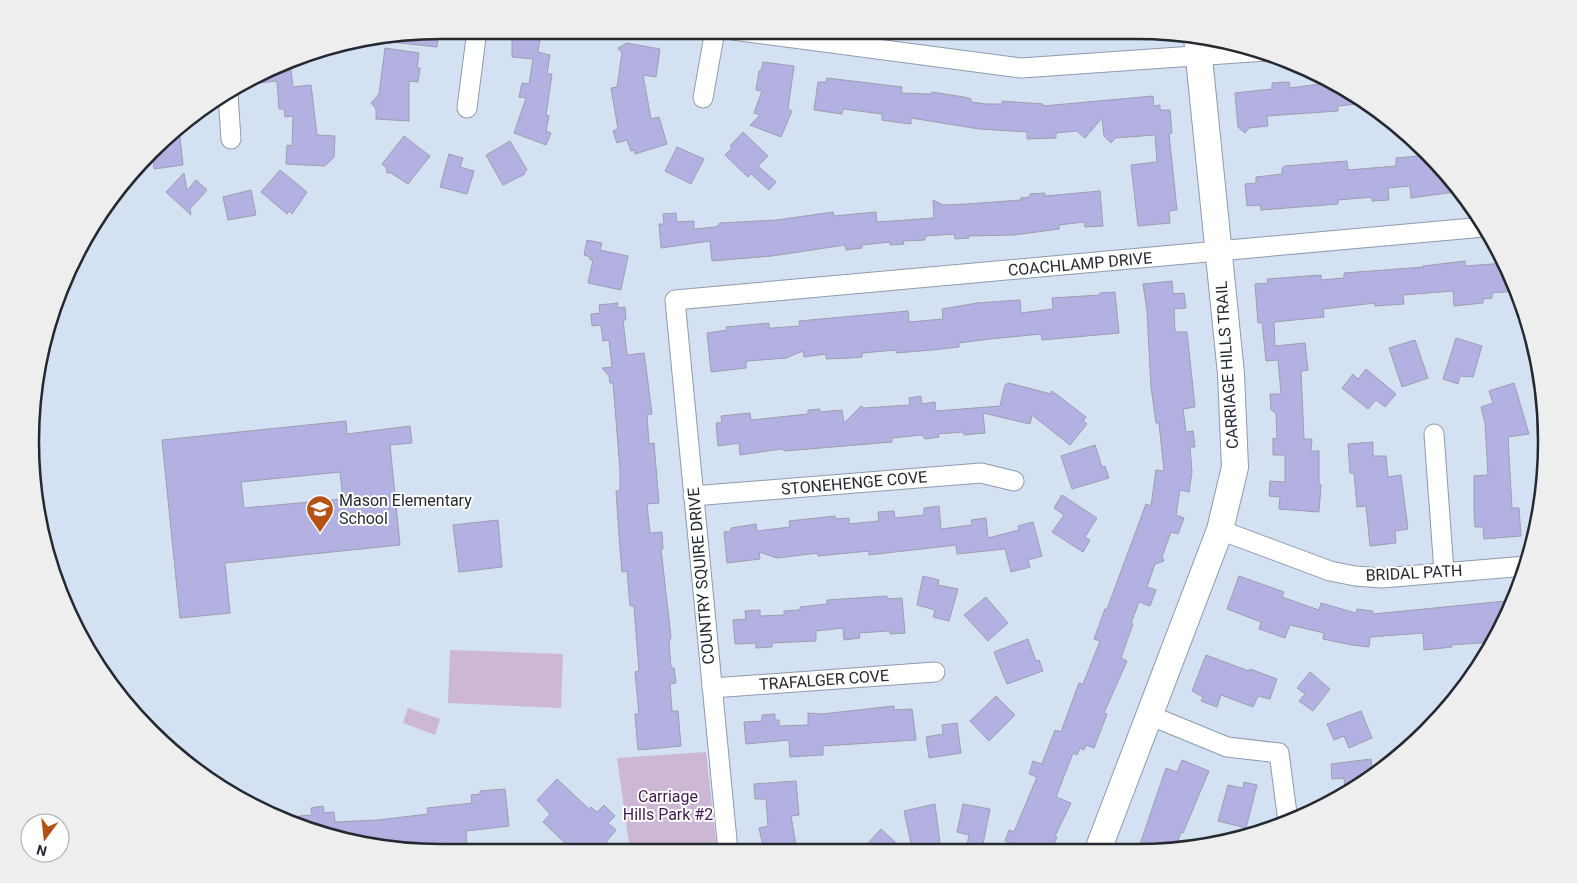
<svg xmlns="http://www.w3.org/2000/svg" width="1577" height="883" font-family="Roboto,sans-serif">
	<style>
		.green { fill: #ccb7d4 }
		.building { fill: #b2b1e1; stroke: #9e9eb2; fill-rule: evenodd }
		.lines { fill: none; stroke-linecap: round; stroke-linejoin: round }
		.street-casing { stroke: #8e9bab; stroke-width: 21 }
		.secondary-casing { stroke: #8e9bab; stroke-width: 28 }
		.street { stroke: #fff; stroke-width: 19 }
		.secondary { stroke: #fff; stroke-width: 26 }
		.labels { text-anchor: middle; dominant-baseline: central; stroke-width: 4; stroke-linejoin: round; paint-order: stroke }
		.street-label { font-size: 16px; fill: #252a31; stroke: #fff }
		.poi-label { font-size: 16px; fill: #252a31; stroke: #fff; text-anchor: start }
		.park-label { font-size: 16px; fill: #411b4f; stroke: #fff }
		.rim { fill: none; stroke: #252a31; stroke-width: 2.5 }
	</style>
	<rect width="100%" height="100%" fill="#d4e1f3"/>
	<!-- green -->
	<g class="green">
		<polygon points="450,650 563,654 561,708 448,703"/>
		<polygon points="408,708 440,719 435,735 403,723"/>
		<polygon points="706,752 717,851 630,851 617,758"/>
	</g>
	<!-- building -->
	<g class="building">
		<polygon points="439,30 437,47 391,42 391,38"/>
		<polygon points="512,30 541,32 538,52 550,55 547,74 552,74 546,115 549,116 546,131 551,133 546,145 514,133 526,98 519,97 522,83 529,84 533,59 512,57"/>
		<polygon points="627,43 660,49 656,77 643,75 651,119 659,117 667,144 635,154 634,150 631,151 627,140 617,143 613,131 618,129 611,88 617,87 622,53 618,48"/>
		<polygon points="385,48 419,53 417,68 420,68 418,82 409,81 409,121 376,119 376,109 371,103 379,94"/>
		<polygon points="290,62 293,87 311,85 317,135 335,136 334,157 325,166 286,164 287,145 292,146 293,116 285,117 284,109 279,109 277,81 251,84"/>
		<polygon points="763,62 794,66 788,109 792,111 781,137 750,125 760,115 754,113 762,91 756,90 759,71 761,71"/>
		<polygon points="827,78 902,87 901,93 931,94 932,92 964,97 971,99 971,102 986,104 1002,104 1002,101 1043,104 1043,106 1153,96 1154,106 1160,105 1160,110 1170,110 1172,133 1169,134 1177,210 1169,211 1170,223 1138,226 1131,165 1157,162 1155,135 1115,138 1111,143 1104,136 1102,118 1085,138 1077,131 1056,133 1056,138 1027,139 1027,132 979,129 911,118 911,124 895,122 882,120 882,114 843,109 842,114 814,110 818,82 826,82"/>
		<polygon points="1289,82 1290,88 1335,82 1367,103 1338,106 1338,111 1267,116 1268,126 1249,128 1245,133 1238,127 1235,93 1272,89 1272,83"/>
		<polygon points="179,128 183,165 154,169 153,156"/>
		<polygon points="743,132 768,156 758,166 776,182 769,190 751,174 748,177 725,155 732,148 730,146"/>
		<polygon points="404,136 430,156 408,184 391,173 387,173 386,167 382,164"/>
		<polygon points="510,141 527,170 524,173 525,174 503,185 486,155"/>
		<polygon points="1417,143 1462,191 1411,198 1410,186 1388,188 1389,200 1372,201 1372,197 1338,200 1338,204 1261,210 1260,205 1247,206 1245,184 1256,183 1256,177 1282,174 1282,168 1285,166 1347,161 1348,170 1396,166 1396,158 1418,156"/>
		<polygon points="677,147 704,159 691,184 665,171"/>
		<polygon points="449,154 463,158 460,167 474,171 467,194 440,187"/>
		<polygon points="280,170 307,192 292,214 289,211 287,214 261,192"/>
		<polygon points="184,173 187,191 196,180 207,190 190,209 191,215 166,192"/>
		<polygon points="251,190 256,215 228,220 223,197"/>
		<polygon points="1100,191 1103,226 1085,227 1084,222 1059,225 1059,229 1014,235 968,236 969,238 955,239 954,234 925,236 925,240 903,241 904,244 890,245 890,242 862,245 862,248 846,250 845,245 772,256 712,261 710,241 661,248 659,224 664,224 663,214 676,213 677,222 694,221 694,229 716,227 720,223 777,220 833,212 834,216 876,212 877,222 934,218 933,200 943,205 966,204 1021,200 1021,198 1030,197 1030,194 1045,193 1045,196"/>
		<polygon points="587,240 602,243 600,250 628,256 621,290 588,283 593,260 590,260 590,257 584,255"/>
		<polygon points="1465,261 1465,266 1506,263 1517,291 1492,293 1492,298 1483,299 1483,303 1454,306 1453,291 1403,295 1404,304 1375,306 1375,303 1323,309 1324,317 1274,322 1275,346 1305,343 1308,370 1301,371 1304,439 1312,439 1311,451 1319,451 1319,484 1321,485 1319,512 1279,509 1280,497 1269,496 1270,481 1285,482 1285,455 1273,455 1273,438 1277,439 1276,413 1271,410 1270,394 1281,394 1278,360 1266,361 1262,322 1258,323 1255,284 1268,283 1267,279 1321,275 1321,280 1344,278 1344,273 1424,267 1423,266"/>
		<polygon points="1172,281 1173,294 1184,293 1186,308 1174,309 1175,332 1187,332 1195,407 1183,409 1186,432 1193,431 1195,447 1190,447 1192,472 1189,492 1180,490 1176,515 1184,518 1178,534 1171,532 1162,557 1164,561 1155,564 1147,587 1156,590 1150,606 1139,602 1131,623 1133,624 1121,658 1127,661 1104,713 1107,714 1094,748 1086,745 1084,750 1080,748 1077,755 1073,753 1056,797 1071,803 1055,836 1057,837 1052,850 1010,850 1012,844 1005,841 1009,830 1014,832 1037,777 1029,774 1033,761 1042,764 1055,730 1061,732 1079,683 1083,684 1100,641 1094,639 1105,609 1107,609 1146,504 1151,506 1156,470 1164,471 1159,423 1156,423 1151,387 1147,311 1143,284"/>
		<polygon points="1115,292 1119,333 1042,340 1041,334 990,339 959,343 959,347 932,350 896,353 896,350 862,353 862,357 850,358 826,359 826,354 804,357 803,351 786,358 748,361 746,362 746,368 711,372 707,333 727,330 726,327 769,323 769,328 773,328 800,326 799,321 908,311 909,322 943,319 942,309 977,303 1020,300 1021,313 1053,309 1052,298 1100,295 1100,293"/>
		<polygon points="618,303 617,308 625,307 626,320 623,320 627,355 644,353 646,367 652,414 647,415 649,444 654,443 659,503 647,504 650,533 662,532 663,549 661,549 671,637 669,642 671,668 674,668 676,683 670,684 672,711 678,711 681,746 638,750 635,714 639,714 635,672 639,671 634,606 630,606 627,571 622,572 620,549 616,491 620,491 620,470 613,383 610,383 609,376 602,368 612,367 609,340 603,341 601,325 592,326 591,314 600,313 599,305"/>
		<polygon points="1456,338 1482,346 1473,377 1460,376 1458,384 1443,379"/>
		<polygon points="1415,340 1428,378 1402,387 1389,348"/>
		<polygon points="1366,369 1396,394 1385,407 1376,400 1368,409 1342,388 1353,374 1358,379"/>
		<polygon points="1009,383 1051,394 1052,391 1086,417 1083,421 1087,424 1070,445 1032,415 1030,424 983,413 985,433 964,435 963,432 938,434 939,437 925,439 922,435 892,438 892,442 785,451 781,449 740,455 739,443 718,446 716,423 722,422 721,416 750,413 751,420 808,414 808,410 820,409 820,412 842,410 844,423 861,406 864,408 910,405 909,398 921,396 922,404 935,402 936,411 1000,406 1005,385"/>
		<polygon points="1514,383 1529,434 1508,437 1512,508 1519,508 1521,536 1484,539 1483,527 1475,527 1474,512 1474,476 1488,475 1485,423 1481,407 1493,403 1489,391"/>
		<path d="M346 421 347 434 410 426 412 443 390 445 400 545 225 563 230 613 180 618 162 440ZM340 472 343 499 244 508 241 482Z"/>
		<polygon points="1373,442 1373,456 1386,456 1388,477 1401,475 1408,529 1395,531 1396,543 1370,546 1366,506 1357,507 1354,473 1350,473 1348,444"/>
		<polygon points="1095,445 1102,467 1105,466 1109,478 1072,489 1061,456"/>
		<polygon points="1062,495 1097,518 1085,537 1090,540 1083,552 1052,532 1064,515 1054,508"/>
		<polygon points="939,506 941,529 972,525 971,520 986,518 988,538 1019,530 1018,526 1033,522 1042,556 1028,560 1030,567 1011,572 1005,549 957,554 956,545 869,555 869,551 818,556 818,553 777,558 759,552 760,559 727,563 724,532 731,531 731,528 756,524 757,531 790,527 789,521 835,516 836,519 849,518 849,524 879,521 878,512 894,511 895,518 924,515 924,508"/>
		<polygon points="498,520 502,567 459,572 453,525"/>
		<polygon points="923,576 939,580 938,585 958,589 949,621 933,617 935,610 917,605"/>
		<polygon points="1239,576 1284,592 1282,597 1319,610 1321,603 1356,613 1357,609 1373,611 1373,614 1506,601 1507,603 1512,603 1494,642 1451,645 1452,647 1424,650 1423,633 1370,637 1369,647 1352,645 1323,639 1324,633 1290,625 1285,638 1259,629 1261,622 1227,609"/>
		<polygon points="887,596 887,599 902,598 905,633 891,634 888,631 859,633 860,638 844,640 843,628 816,631 816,641 772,643 772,647 756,648 756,643 735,644 733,620 746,619 745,611 760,610 760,616 784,615 784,611 800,610 800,607 827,604 827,600"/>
		<polygon points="986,597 1008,623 988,641 964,615"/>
		<polygon points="1028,639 1036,661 1039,660 1043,671 1007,684 994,652"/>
		<polygon points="1206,655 1249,671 1250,669 1277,679 1270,699 1258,696 1253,707 1221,695 1217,707 1201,701 1203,697 1192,691"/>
		<polygon points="1310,672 1330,689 1313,711 1299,701 1305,694 1297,688"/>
		<polygon points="996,696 1015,715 989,741 970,721"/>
		<polygon points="894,706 894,710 912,709 916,740 823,746 823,755 790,757 789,740 746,744 744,722 762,721 762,715 775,714 775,720 779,720 779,726 808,725 808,713 822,714"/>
		<polygon points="1361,711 1372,738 1349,748 1344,736 1334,740 1327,724"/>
		<polygon points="957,723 961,753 929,758 926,737 943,734 942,725"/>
		<polygon points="1371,759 1373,776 1364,784 1345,790 1344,778 1332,779 1331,764"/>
		<polygon points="1182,760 1209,771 1183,833 1181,832 1175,850 1138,850 1166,768 1177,772"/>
		<polygon points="557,779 589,809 591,807 597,812 604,805 615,816 608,823 616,830 606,842 609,844 602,852 579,852 572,845 569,847 543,822 550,814 537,800"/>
		<polygon points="796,781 799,815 791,816 797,851 764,851 759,828 768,826 766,799 755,799 754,784"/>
		<polygon points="1244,782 1257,785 1246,828 1218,821 1228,785 1243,788"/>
		<polygon points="505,789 509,826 466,831 467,846 431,848 431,844 407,846 408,851 310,831 300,827 299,816 312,815 311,808 323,806 324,813 334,812 335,822 378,820 428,814 427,808 472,803 471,795 480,794 480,791"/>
		<polygon points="935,804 940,843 912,848 904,811"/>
		<polygon points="963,804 990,809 982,849 967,846 969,835 957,832"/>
		<polygon points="881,829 904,850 861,851"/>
	</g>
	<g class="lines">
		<!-- street casing -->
		<g class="street-casing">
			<g id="street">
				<polyline points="733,30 1021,68 1266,51"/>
				<polyline points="228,95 231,139"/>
				<polyline points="703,98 715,30"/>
				<polyline points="467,108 477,30"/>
				<polyline points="1434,434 1444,572"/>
				<polyline points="693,496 981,473 1014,481"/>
				<polyline points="1220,530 1330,571 1355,576 1382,578 1527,566"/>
				<polyline points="712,688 935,672"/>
				<polyline points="1149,715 1227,747 1279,753 1288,821"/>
				<polyline points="728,851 675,300 1484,227"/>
			</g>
		</g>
		<!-- secondary casing -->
		<g class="secondary-casing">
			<polyline id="secondary" points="1098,850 1220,530 1235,467 1231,374 1197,38"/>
		</g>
		<!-- street -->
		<use href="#street" class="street"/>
		<!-- secondary -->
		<use href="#secondary" class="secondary"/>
	</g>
	<!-- icons -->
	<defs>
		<g id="school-pin" transform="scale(1.4375)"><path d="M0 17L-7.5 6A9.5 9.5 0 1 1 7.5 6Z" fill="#b45216" stroke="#fff"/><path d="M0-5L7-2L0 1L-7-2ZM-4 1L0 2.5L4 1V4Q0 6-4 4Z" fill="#fff"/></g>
	</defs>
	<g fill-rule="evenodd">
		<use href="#school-pin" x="320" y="509"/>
	</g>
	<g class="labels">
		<!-- street labels -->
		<g class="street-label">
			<text transform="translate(1080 264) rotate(-5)">COACHLAMP DRIVE</text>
			<text transform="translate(1227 365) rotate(-94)">CARRIAGE HILLS TRAIL</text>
			<text transform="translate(854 483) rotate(-5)">STONEHENGE COVE</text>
			<text transform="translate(1414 573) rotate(-3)">BRIDAL PATH</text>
			<text transform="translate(701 576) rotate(-95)">COUNTRY SQUIRE DRIVE</text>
			<text transform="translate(824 680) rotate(-4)">TRAFALGER COVE</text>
		</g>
		<!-- poi labels -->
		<g class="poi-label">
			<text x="339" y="500">Mason Elementary<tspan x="339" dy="18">School</tspan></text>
		</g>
		<!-- park labels -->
		<g class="park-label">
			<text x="668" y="796">Carriage<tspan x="668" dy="18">Hills Park #2</tspan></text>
		</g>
	</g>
	<!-- crop -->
	<path d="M0 0H1577V883H0ZM441 39H1136A402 402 0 0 1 1538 441V442A402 402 0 0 1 1136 844H441A402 402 0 0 1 39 442V441A402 402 0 0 1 441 39Z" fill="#eeeeef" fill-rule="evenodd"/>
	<path class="rim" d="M441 39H1136A402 402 0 0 1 1538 441V442A402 402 0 0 1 1136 844H441A402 402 0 0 1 39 442V441A402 402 0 0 1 441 39Z"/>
	<!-- north arrow -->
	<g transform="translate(45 838) rotate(195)"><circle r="24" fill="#ffffff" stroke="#a8aaad"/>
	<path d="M0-4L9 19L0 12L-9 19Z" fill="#b45216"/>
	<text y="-8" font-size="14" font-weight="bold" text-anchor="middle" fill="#252a31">N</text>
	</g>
</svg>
